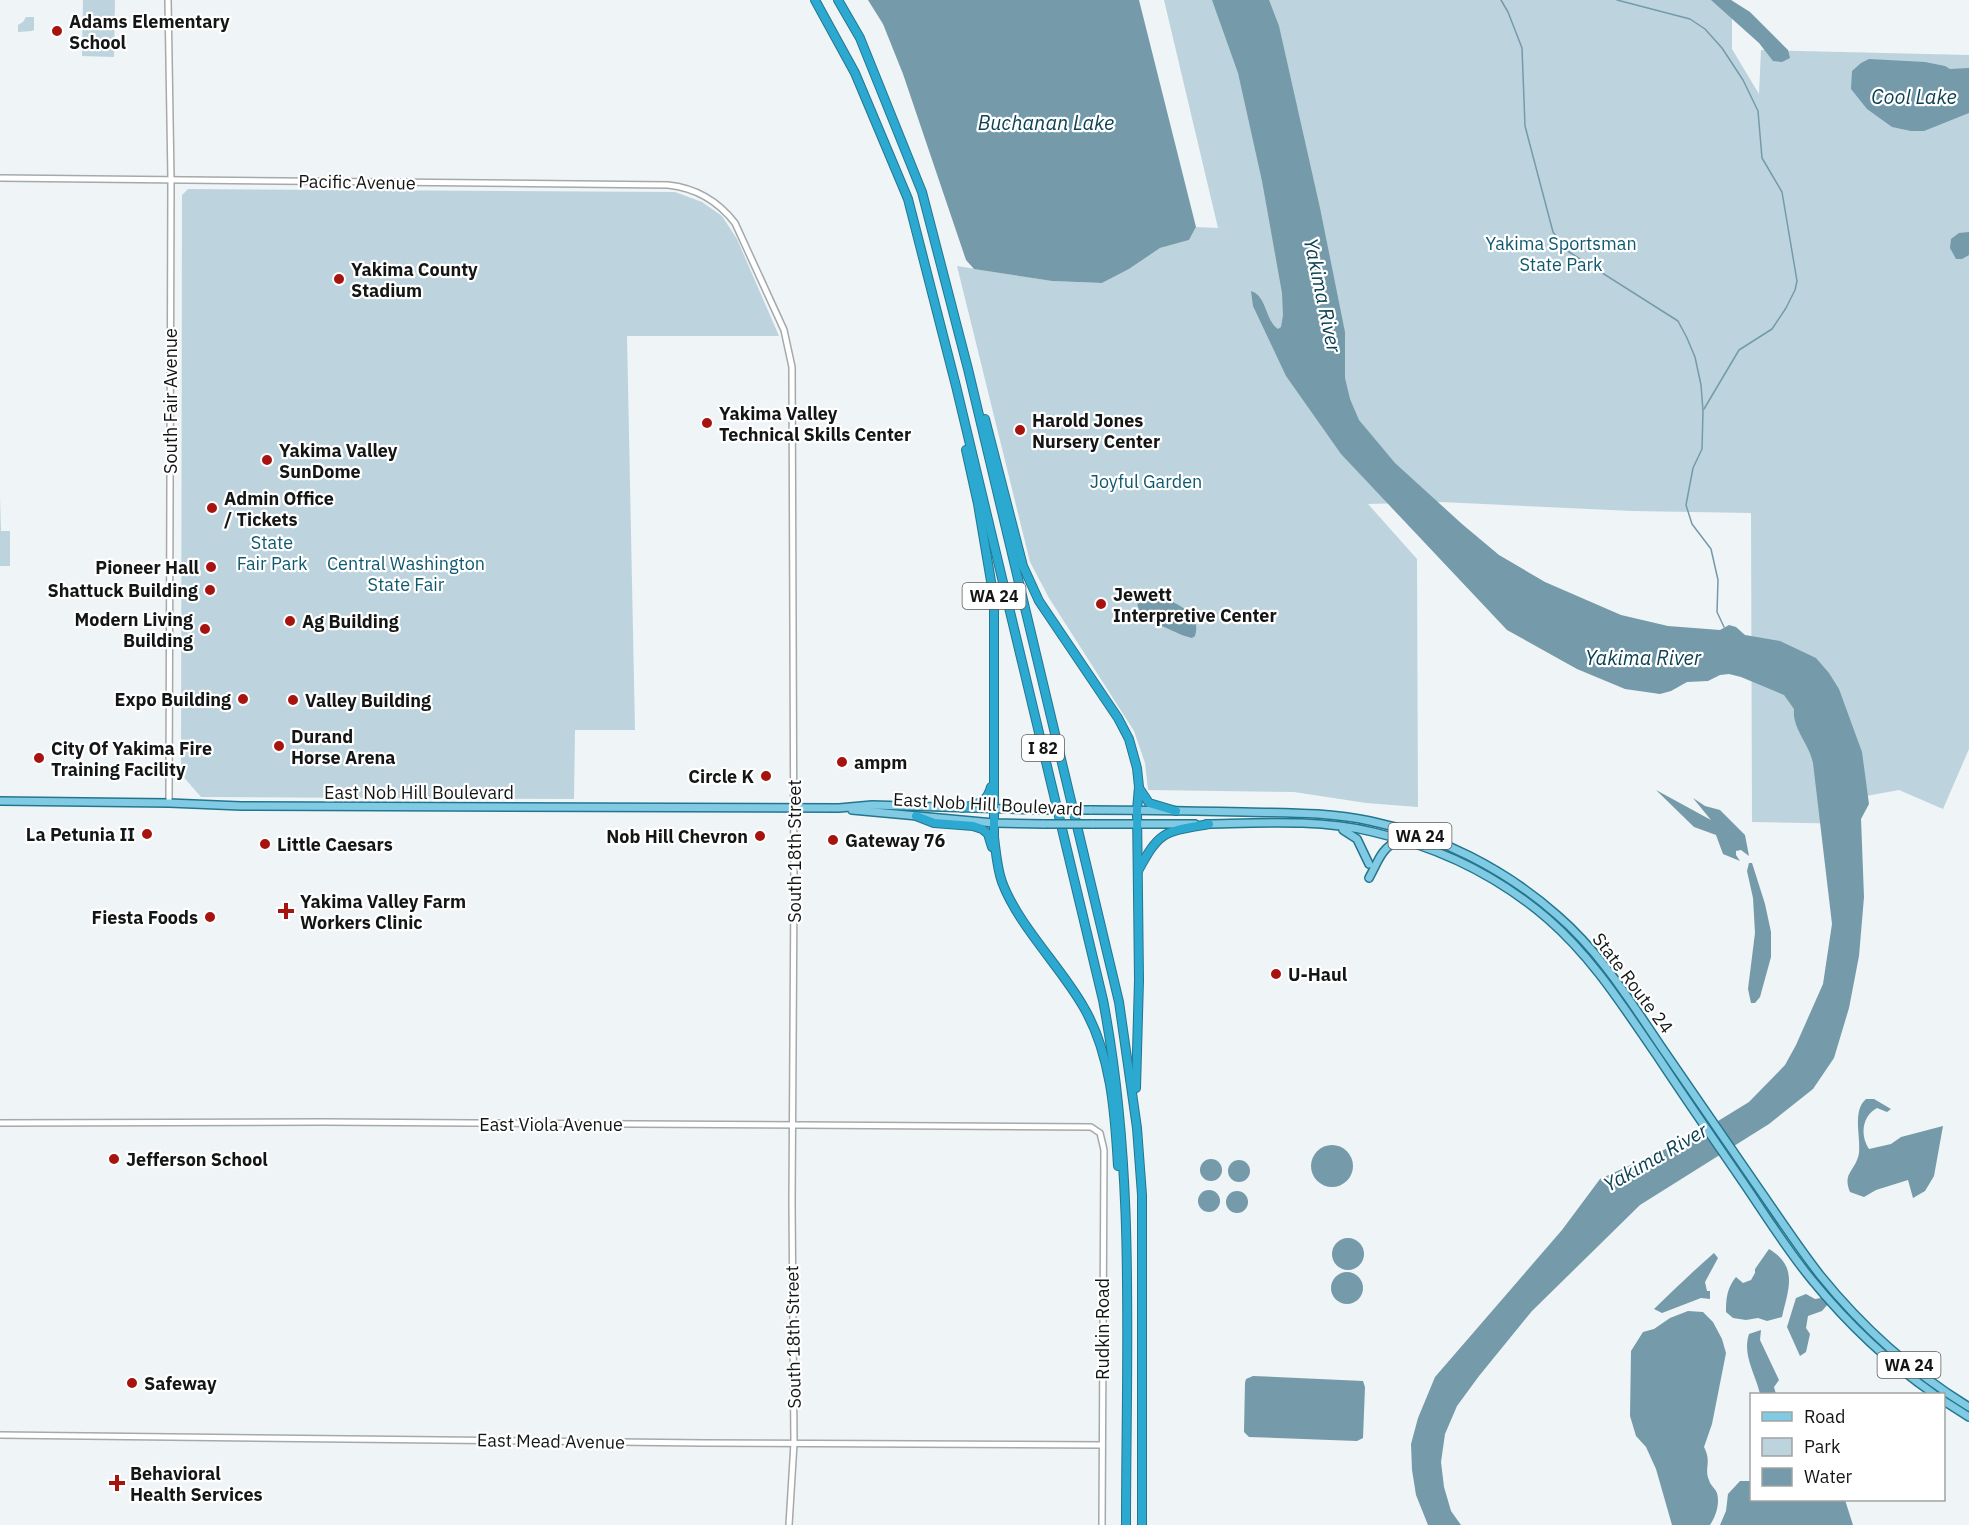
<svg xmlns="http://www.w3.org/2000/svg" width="1969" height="1525" font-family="'IBM Plex Sans',sans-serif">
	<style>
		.green { fill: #bdd4de }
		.water { fill: #759aa9 }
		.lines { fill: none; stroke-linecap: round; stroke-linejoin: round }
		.stream { stroke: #759aa9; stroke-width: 1.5 }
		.minor-casing { stroke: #a4a9aa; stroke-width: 8 }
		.major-casing { stroke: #24768f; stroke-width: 10 }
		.highway-casing { stroke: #24768f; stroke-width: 10 }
		.minor { stroke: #fff; stroke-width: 5 }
		.major { stroke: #80cbe3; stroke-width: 7 }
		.highway { stroke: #2ca9d0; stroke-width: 8 }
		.major-bridge-casing { stroke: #24768f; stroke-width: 10; stroke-linecap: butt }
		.major-bridge { stroke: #80cbe3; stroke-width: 7 }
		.poi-dot { fill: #a71410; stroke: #fff; stroke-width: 2 }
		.labels { text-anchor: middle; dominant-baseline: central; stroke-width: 4.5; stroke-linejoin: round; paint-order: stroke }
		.shield { fill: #fff; stroke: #5a5c5c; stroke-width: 1.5 }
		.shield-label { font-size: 16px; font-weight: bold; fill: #141616 }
		.poi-label { font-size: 18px; font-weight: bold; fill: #141616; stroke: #fff; text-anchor: start }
		.street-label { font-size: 18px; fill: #141616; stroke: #fff }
		.park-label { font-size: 18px; fill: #0e586f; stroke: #fff }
		.water-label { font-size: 20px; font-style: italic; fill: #0c4253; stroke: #fff }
	</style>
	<rect width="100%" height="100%" fill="#eff4f6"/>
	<!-- green -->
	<g class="green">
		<polygon points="83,0 115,0 114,57 82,56"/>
		<polygon points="1164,0 1732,0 1732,49 1759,94 1761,50 1969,55 1969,749 1943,809 1899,790 1855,798 1856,824 1752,822 1751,513 1632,511 1441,502 1368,504 1417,559 1418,807 1366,803 1294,792 1148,790 1145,763 1134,731 1049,598 1030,562 957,266 1052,281 1102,283 1129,269 1160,248 1189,240 1196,227 1218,228"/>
		<polygon points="26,17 34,17 34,30 32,31 18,32 18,25 23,22"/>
		<polygon points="188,189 675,192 702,202 722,216 737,239 779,336 627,336 635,730 575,730 574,799 201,797 181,774 182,195"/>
		<polygon points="0,496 1,531 10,531 10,566 0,566"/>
	</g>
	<!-- water -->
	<g class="water">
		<polygon points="868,0 1139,0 1196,227 1189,240 1160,248 1129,269 1102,283 1052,281 974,269 966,260 903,74 883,24"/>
		<path d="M1212 0H1269L1279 26 1320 208 1345 332V378L1350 399 1359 420 1395 463 1462 524 1499 555 1545 582 1621 615 1668 626 1720 630 1729 625 1736 627 1745 635 1780 641 1816 658 1829 673 1839 689 1862 752 1869 804 1861 819 1864 897 1859 956 1849 1008 1834 1058 1813 1089 1769 1124 1640 1205 1532 1311 1479 1376 1457 1406 1445 1434 1441 1462 1444 1487 1451 1511 1461 1525H1428L1416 1495 1412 1470 1411 1444 1418 1418 1435 1377 1562 1230 1600 1179 1692 1137 1749 1102 1785 1065 1796 1045 1823 984 1832 924 1813 763C1809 743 1792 729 1794 709L1784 695 1741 677 1729 674 1720 675 1708 681 1687 682 1671 691 1660 694 1625 689 1577 669 1507 630 1341 454 1286 376 1253 306 1251 291C1267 296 1265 320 1278 329L1281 327 1283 315 1282 293 1262 181 1238 73Z"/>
		<polygon points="1711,0 1731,0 1750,12 1788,50 1790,58 1782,62 1773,61 1759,43"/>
		<polygon points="1869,59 1925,62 1945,66 1950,69 1969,68 1969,113 1924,131 1911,131 1892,127 1867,109 1851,89 1852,71 1861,63"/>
		<polygon points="1969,232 1969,255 1962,259 1956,259 1950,248 1951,239 1959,233"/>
		<path d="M1149 594C1167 598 1204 611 1195 636L1192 638C1182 636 1174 631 1164 627 1152 622 1139 618 1137 602L1141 595Z"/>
		<polygon points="1656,790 1711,820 1693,798 1705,806 1720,810 1745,835 1749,856 1741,850 1736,851 1736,855 1740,861 1723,854 1716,835 1694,827"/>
		<polygon points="1749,863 1752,863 1753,866 1765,904 1771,932 1771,957 1760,997 1755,1003 1751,1003 1748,989 1755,933 1753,898 1747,871"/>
		<path d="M1866 1099H1874L1891 1109 1887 1112 1877 1108C1862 1116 1860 1135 1869 1149L1891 1144 1901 1137 1943 1126 1934 1176 1925 1191 1913 1198 1908 1180 1876 1190 1864 1197 1850 1192C1842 1172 1856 1171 1859 1153 1861 1136 1852 1111 1866 1099Z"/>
		<circle cx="1332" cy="1166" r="21"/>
		<circle cx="1211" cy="1170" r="11"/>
		<circle cx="1239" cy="1171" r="11"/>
		<circle cx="1209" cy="1201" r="11"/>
		<circle cx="1237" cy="1202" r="11"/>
		<circle cx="1348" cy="1254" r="16"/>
		<path d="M1769 1249C1799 1267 1788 1290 1782 1317L1767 1321 1758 1318 1746 1320 1733 1318 1726 1312C1726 1298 1727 1288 1736 1277L1743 1283 1751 1280 1755 1273V1269Z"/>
		<path d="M1714 1253 1718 1258 1705 1282 1707 1291H1710V1299L1701 1298 1662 1313 1654 1309C1674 1290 1693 1271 1714 1253Z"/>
		<circle cx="1347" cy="1288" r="16"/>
		<polygon points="1806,1294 1815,1299 1821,1298 1828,1304 1822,1311 1808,1316 1806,1328 1810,1334 1806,1352 1800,1356 1787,1327 1796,1298"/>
		<path d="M1688 1311 1703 1312 1713 1322 1722 1339 1726 1353 1712 1424 1704 1447C1712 1463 1704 1467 1709 1480 1710 1485 1715 1488 1717 1493 1720 1504 1716 1516 1710 1525H1672L1656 1469 1646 1447 1636 1436 1630 1416 1631 1351 1643 1332 1654 1329 1670 1318Z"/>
		<path d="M1761 1330 1760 1340 1779 1380 1774 1387 1776 1394H1760C1756 1375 1742 1355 1749 1334Z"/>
		<polygon points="1253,1376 1363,1381 1365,1387 1363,1438 1357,1441 1249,1437 1244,1432 1245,1383 1246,1379"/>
		<polygon points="1740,1481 1751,1481 1752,1500 1845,1500 1853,1525 1720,1525 1726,1511 1728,1494"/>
	</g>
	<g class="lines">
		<!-- stream -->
		<g class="stream">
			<polyline points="1501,0 1508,12 1522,48 1525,126 1553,232 1566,250 1678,321 1687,338 1695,357 1701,385 1703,411 1702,449 1693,468 1686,505 1692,524 1711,549 1718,580 1717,612 1724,627"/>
			<polyline points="1617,0 1690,19 1705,29 1722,48 1743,80 1758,111 1762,158 1782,192 1797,281 1795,290 1786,308 1772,329 1739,350 1704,409"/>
		</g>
		<!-- minor casing -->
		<g class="minor-casing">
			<g id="minor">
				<polyline points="168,0 171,179 169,803"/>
				<path d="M0 178 668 185C696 188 718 201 735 223L784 330 792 367 794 885 792 1203 794 1443 789 1525"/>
				<polyline points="0,1123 323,1122 1091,1127 1100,1133 1104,1150 1102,1525"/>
				<polyline points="0,1435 704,1443 1102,1445"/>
			</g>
		</g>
		<!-- major casing -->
		<g class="major-casing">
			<g id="major">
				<polyline points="0,801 169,803 241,806 839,808 872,805 1041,810"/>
				<polyline points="852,810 994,823 1044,824"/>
				<path d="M1090 810C1141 810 1193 811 1244 812 1286 813 1328 812 1370 821 1438 835 1505 869 1557 915 1599 951 1629 999 1660 1045 1692 1092 1725 1139 1757 1186 1778 1216 1798 1247 1820 1275 1862 1327 1912 1372 1969 1407"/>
				<polyline points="1092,824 1195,824"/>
				<path d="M1206 824C1261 823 1319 819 1373 832 1438 847 1497 875 1548 919 1593 958 1624 1008 1658 1057 1687 1101 1717 1144 1747 1188 1768 1219 1788 1251 1812 1280 1848 1324 1888 1362 1934 1394"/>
				<polyline points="1343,830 1357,839 1369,864"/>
				<path d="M1369 878C1379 860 1380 850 1399 839"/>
				<polyline points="1944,1401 1969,1417"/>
			</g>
		</g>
		<!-- highway casing -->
		<g class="highway-casing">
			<g id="highway">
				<path d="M815 0 855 73 908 199 956 386 1103 1000C1136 1172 1126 1350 1126 1525"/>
				<polyline points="838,0 860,38 922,192 968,369 1119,1002 1137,1128 1142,1195 1142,1525"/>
				<polyline points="985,419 1023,566 1039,601 1118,718 1129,739 1137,768 1139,787 1137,810 1139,980 1136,1088"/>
				<path d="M966 450 978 504 994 599V837C996 853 997 868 1002 882 1018 925 1060 966 1083 1006 1111 1053 1115 1113 1118 1166"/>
				<polyline points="1139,788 1149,803 1176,811"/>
				<path d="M962 808C977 804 987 803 991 787"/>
				<polyline points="916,816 934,823 973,826 982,829 988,834 992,847"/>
				<path d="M1138 871C1160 830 1164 832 1209 824"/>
			</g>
		</g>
		<!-- minor -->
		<use href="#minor" class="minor"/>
		<!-- major -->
		<use href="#major" class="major"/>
		<!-- highway -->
		<use href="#highway" class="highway"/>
		<!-- major-bridge casing -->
		<g class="major-bridge-casing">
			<g id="major-bridge">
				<polyline points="1041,810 1090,810"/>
				<polyline points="1044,824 1092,824"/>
			</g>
		</g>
		<!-- major-bridge -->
		<use href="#major-bridge" class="major-bridge"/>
	</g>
	<!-- markers -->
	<g class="poi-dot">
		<circle cx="57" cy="31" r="6"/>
		<circle cx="339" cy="279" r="6"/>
		<circle cx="707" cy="423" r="6"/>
		<circle cx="1020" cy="430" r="6"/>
		<circle cx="267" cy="460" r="6"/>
		<circle cx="212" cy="508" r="6"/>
		<circle cx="211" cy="567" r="6"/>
		<circle cx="210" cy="590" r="6"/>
		<circle cx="1101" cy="604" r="6"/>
		<circle cx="290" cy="621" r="6"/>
		<circle cx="205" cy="629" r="6"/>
		<circle cx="243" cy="699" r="6"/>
		<circle cx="293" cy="700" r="6"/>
		<circle cx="279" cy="746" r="6"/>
		<circle cx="39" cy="758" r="6"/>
		<circle cx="842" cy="762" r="6"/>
		<circle cx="766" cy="776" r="6"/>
		<circle cx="147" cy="834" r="6"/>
		<circle cx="760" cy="836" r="6"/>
		<circle cx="833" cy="840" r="6"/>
		<circle cx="265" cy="844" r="6"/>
		<path d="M283 902h6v6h6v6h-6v6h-6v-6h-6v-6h6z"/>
		<circle cx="210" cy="917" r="6"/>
		<circle cx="1276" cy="974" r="6"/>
		<circle cx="114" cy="1159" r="6"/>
		<circle cx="132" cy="1383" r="6"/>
		<path d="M114 1474h6v6h6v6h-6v6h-6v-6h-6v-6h6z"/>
	</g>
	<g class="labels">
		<!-- shield labels -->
		<g class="shield">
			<rect x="962.5" y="583" width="63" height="26" rx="4.5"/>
			<rect x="1022" y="735" width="42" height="26" rx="4.5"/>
			<rect x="1388.5" y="823" width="63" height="26" rx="4.5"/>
			<rect x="1877.5" y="1352" width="63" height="26" rx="4.5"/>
		</g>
		<g class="shield-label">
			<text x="994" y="596">WA 24</text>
			<text x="1043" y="748">I 82</text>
			<text x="1420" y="836">WA 24</text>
			<text x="1909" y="1365">WA 24</text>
		</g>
		<!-- poi labels -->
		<g class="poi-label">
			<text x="69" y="21">Adams Elementary<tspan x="69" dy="21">School</tspan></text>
			<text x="351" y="269">Yakima County<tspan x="351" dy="21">Stadium</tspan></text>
			<text x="719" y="413">Yakima Valley<tspan x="719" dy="21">Technical Skills Center</tspan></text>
			<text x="1032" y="420">Harold Jones<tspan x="1032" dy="21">Nursery Center</tspan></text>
			<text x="279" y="450">Yakima Valley<tspan x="279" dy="21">SunDome</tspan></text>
			<text x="224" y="498">Admin Office<tspan x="224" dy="21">/ Tickets</tspan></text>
			<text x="199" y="567" text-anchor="end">Pioneer Hall</text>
			<text x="198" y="590" text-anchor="end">Shattuck Building</text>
			<text x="1113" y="594">Jewett<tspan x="1113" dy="21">Interpretive Center</tspan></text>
			<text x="193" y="619" text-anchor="end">Modern Living<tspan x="193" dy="21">Building</tspan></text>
			<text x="302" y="621">Ag Building</text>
			<text x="231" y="699" text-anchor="end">Expo Building</text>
			<text x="305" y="700">Valley Building</text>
			<text x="291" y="736">Durand<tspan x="291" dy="21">Horse Arena</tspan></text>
			<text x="51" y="748">City Of Yakima Fire<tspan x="51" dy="21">Training Facility</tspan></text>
			<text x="854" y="762">ampm</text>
			<text x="754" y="776" text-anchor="end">Circle K</text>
			<text x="135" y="834" text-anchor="end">La Petunia II</text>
			<text x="748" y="836" text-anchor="end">Nob Hill Chevron</text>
			<text x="845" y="840">Gateway 76</text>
			<text x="277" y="844">Little Caesars</text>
			<text x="300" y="901">Yakima Valley Farm<tspan x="300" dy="21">Workers Clinic</tspan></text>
			<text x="198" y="917" text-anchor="end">Fiesta Foods</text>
			<text x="1288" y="974">U-Haul</text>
			<text x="126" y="1159">Jefferson School</text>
			<text x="144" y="1383">Safeway</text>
			<text x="130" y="1473">Behavioral<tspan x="130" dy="21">Health Services</tspan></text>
		</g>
		<!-- street labels -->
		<g class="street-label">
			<text transform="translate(357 182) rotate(1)">Pacific Avenue</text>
			<text transform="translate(170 401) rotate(-90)">South Fair Avenue</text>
			<text x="419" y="792">East Nob Hill Boulevard</text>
			<text transform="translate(988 804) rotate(3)">East Nob Hill Boulevard</text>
			<text transform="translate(794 851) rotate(-90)">South 18th Street</text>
			<text transform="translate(1633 983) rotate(53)">State Route 24</text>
			<text x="551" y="1124">East Viola Avenue</text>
			<text transform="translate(1102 1329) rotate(-90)">Rudkin Road</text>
			<text transform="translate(793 1337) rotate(-91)">South 18th Street</text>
			<text transform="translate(551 1441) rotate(1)">East Mead Avenue</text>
		</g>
		<!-- park labels -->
		<g class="park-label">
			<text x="1561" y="243">Yakima Sportsman<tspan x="1561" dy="21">State Park</tspan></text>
			<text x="1146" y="481">Joyful Garden</text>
			<text x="272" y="542">State<tspan x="272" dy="21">Fair Park</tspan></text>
			<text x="406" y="563">Central Washington<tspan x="406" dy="21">State Fair</tspan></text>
		</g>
		<!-- water labels -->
		<g class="water-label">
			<text x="1914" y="96">Cool Lake</text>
			<text x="1046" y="122">Buchanan Lake</text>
			<text transform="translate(1323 295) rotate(78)">Yakima River</text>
			<text x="1643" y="657">Yakima River</text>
			<text transform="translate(1655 1157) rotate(-30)">Yakima River</text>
		</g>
	</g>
	<!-- legend -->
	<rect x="1750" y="1393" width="195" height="108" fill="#ffffff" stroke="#a1a2a2" stroke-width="1.5"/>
	<rect x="1762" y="1412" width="30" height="9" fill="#80cbe3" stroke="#a1a2a2" stroke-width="1.5"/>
	<text x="1804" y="1423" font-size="18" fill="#141616">Road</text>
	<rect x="1762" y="1438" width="30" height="18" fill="#bdd4de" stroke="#a1a2a2" stroke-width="1.5"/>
	<text x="1804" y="1453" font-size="18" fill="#141616">Park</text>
	<rect x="1762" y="1468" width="30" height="18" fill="#759aa9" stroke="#a1a2a2" stroke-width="1.5"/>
	<text x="1804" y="1483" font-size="18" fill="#141616">Water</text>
</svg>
